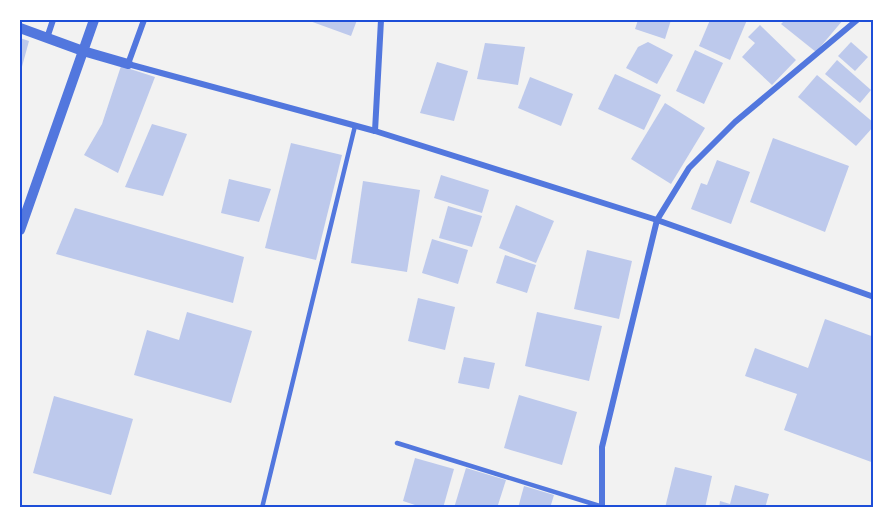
<svg xmlns="http://www.w3.org/2000/svg" width="893" height="527" font-family="'Source Sans 3',sans-serif">
	<style>
		.building { fill: #bdc9ec }
		.lines { fill: none; stroke-linecap: round; stroke-linejoin: round }
		.service { stroke: #5277de; stroke-width: 4.5 }
		.minor { stroke: #5277de; stroke-width: 6 }
		.tertiary { stroke: #5277de; stroke-width: 10 }
		.neatline { fill: none; stroke: #1d4ed8; stroke-width: 2 }
	</style>
	<rect width="100%" height="100%" fill="#f2f2f2"/>
	<!-- building -->
	<g class="building">
		<polygon points="307,20 357,20 351,36"/>
		<polygon points="638,20 671,20 665,39 635,29"/>
		<polygon points="710,20 747,20 730,60 699,46"/>
		<polygon points="785,20 843,20 816,52 781,24"/>
		<polygon points="760,25 796,60 772,85 742,57 755,43 748,37"/>
		<polygon points="20,38 29,41 20,74"/>
		<polygon points="648,42 673,55 657,84 626,68 638,47"/>
		<polygon points="851,42 868,57 855,71 838,56"/>
		<polygon points="485,43 525,47 518,85 477,79"/>
		<polygon points="695,50 723,63 704,104 676,91"/>
		<polygon points="837,60 871,90 860,103 825,74"/>
		<polygon points="437,62 468,71 454,121 420,113"/>
		<polygon points="121,66 155,77 118,173 84,155 102,124"/>
		<polygon points="615,74 661,95 644,130 598,109"/>
		<polygon points="817,75 874,123 874,126 856,146 798,97"/>
		<polygon points="530,77 573,94 561,126 518,108"/>
		<polygon points="665,103 705,128 671,184 631,159"/>
		<polygon points="152,124 187,134 163,196 125,187"/>
		<polygon points="773,138 849,166 825,232 750,202"/>
		<polygon points="291,143 342,155 316,260 265,248"/>
		<polygon points="717,160 750,172 731,224 691,209 701,183 707,185"/>
		<polygon points="441,175 489,190 482,213 434,198"/>
		<polygon points="229,179 271,189 259,222 221,213"/>
		<polygon points="363,181 420,190 407,272 351,263"/>
		<polygon points="516,205 554,221 536,263 499,248"/>
		<polygon points="448,206 482,216 472,247 439,238"/>
		<polygon points="75,208 244,257 233,303 56,254"/>
		<polygon points="432,239 468,250 458,284 422,273"/>
		<polygon points="587,250 632,261 619,319 574,309"/>
		<polygon points="505,255 536,265 527,293 496,283"/>
		<polygon points="418,298 455,307 445,350 408,341"/>
		<polygon points="187,312 252,331 231,403 134,375 147,330 179,340"/>
		<polygon points="537,312 602,326 589,381 525,366"/>
		<polygon points="825,319 874,337 874,463 784,430 797,394 745,376 755,348 808,368"/>
		<polygon points="464,357 495,363 489,389 458,383"/>
		<polygon points="519,395 577,412 562,465 504,448"/>
		<polygon points="54,396 133,419 111,495 33,473"/>
		<polygon points="415,458 454,469 443,508 424,508 403,501"/>
		<polygon points="675,467 712,476 705,508 665,508"/>
		<polygon points="466,468 506,480 497,508 454,508"/>
		<polygon points="735,485 769,494 765,508 719,508 720,501 730,504"/>
		<polygon points="524,486 554,495 550,508 518,508"/>
	</g>
	<g class="lines">
		<!-- service -->
		<g class="service">
			<polyline points="397,443 603,507"/>
			<polyline points="262,508 355,126"/>
		</g>
		<!-- minor -->
		<g class="minor">
			<polyline points="144,20 128,64 375,131 657,220 874,297"/>
			<polyline points="47,38 53,20"/>
			<polyline points="375,131 381,20"/>
			<polyline points="602,508 602,447 657,220 689,168 735,122 857,20"/>
		</g>
		<!-- tertiary -->
		<g class="tertiary">
			<polyline points="20,28 83,51 128,64"/>
			<polyline points="20,230 94,20"/>
		</g>
	</g>
	<!-- border -->
	<rect width="893" height="527" fill="none" stroke="#ffffff" stroke-width="42"/>
	<rect x="21" y="21" width="851" height="485" class="neatline"/>
</svg>
